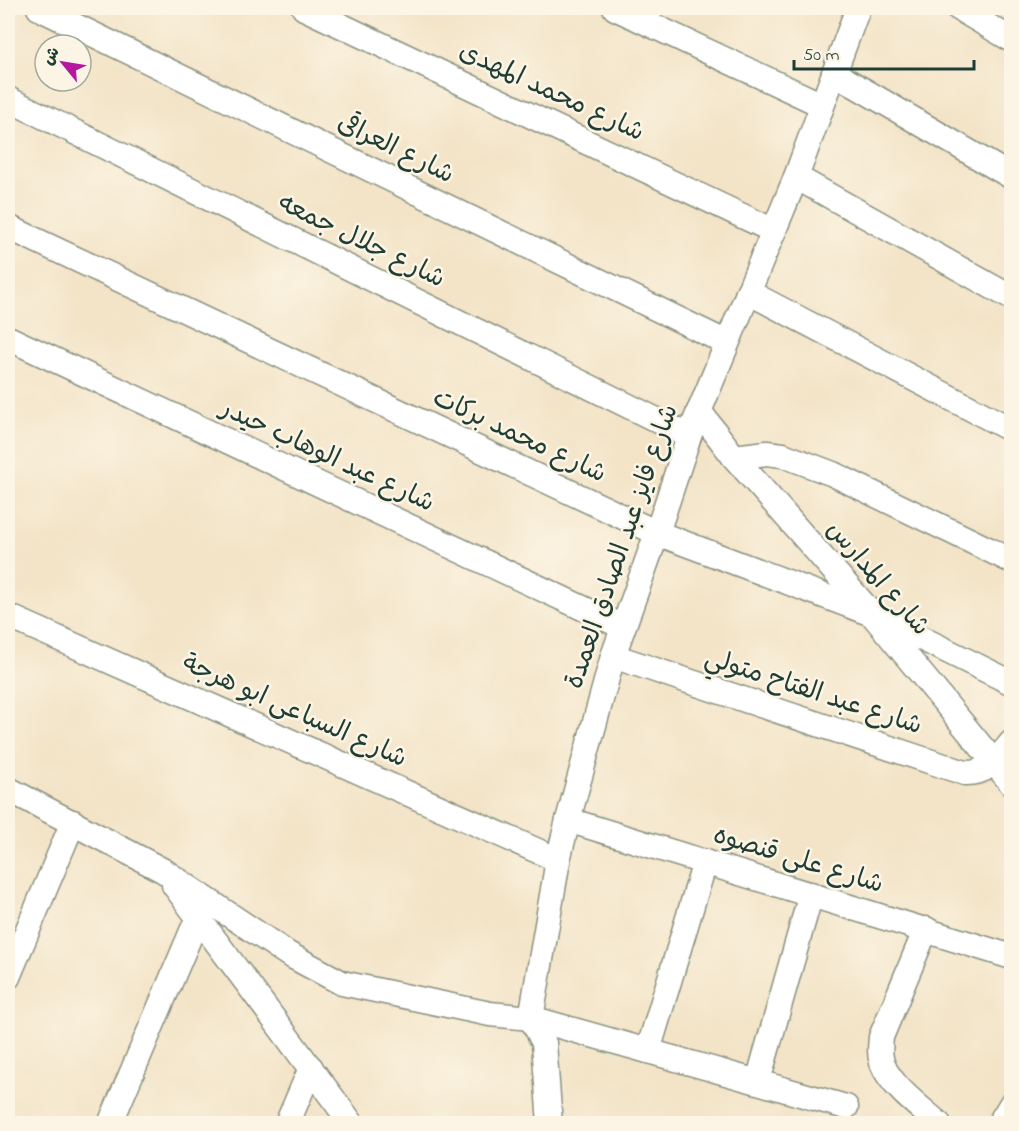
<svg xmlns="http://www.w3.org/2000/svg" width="1019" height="1131" font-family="'Indie Flower','Playpen Sans Arabic',sans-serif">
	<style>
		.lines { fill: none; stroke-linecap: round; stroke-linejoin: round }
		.street-casing { stroke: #89907e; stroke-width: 27 }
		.street { stroke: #fff; stroke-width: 24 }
		.labels { text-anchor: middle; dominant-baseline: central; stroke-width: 5; stroke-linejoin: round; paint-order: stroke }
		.street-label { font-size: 26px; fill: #1f3d34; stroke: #fcf5e5 }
	</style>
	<rect width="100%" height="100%" fill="#fcf5e5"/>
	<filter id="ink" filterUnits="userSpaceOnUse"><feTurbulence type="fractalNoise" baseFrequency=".0167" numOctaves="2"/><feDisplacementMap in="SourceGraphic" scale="12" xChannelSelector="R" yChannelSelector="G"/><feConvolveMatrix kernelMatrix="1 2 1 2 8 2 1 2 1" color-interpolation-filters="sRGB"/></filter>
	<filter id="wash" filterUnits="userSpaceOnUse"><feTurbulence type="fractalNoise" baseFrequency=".008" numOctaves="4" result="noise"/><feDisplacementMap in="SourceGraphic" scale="24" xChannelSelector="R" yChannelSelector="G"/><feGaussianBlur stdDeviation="1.35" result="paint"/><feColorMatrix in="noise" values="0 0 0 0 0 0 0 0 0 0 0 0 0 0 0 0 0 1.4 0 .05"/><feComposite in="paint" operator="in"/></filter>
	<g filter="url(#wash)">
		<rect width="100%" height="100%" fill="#f3e4c8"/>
	</g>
	<g filter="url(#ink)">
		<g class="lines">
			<!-- street casing -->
			<g class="street-casing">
				<g id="street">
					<polyline points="39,8 727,343"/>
					<polyline points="304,8 774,231"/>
					<polyline points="615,8 822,105"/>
					<polyline points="958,8 1012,40"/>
					<polyline points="834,73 1012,177"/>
					<polyline points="8,99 689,436"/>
					<polyline points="796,177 1012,298"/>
					<polyline points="8,227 657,533 872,614 1012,683"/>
					<polyline points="748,292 1012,430"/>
					<polyline points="8,338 623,627"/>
					<polyline points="699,411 734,457 872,614 1012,784"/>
					<polyline points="734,457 767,453 783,455 833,474 1012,561"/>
					<polyline points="8,616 558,860"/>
					<path d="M613 656 965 773C988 774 998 758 1012 742"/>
					<polyline points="8,789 164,871 288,954 342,983 490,1014 531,1018 846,1107"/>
					<polyline points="568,820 1012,957"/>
					<polyline points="174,885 352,1124"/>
					<path d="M926 929 881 1037C880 1047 879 1056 883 1065 891 1086 922 1109 939 1124"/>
					<polyline points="8,977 73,822"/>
					<polyline points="648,1051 705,862"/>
					<polyline points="758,1081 811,894"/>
					<polyline points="110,1124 198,917"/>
					<polyline points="287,1124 311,1068"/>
					<polyline points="550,1124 544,1043 531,1018 558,860 568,820 613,656 657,533 689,436 796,177 858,8"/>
					<polyline points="999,1124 1012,1103"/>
				</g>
			</g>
			<!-- street -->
			<use href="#street" class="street"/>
		</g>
	</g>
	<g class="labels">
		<!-- street labels -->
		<g class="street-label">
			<text transform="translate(551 93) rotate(25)">شارع محمد المهدى</text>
			<text transform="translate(395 150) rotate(26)">شارع العراقى</text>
			<text transform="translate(361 242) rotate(26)">شارع جلال جمعه</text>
			<text transform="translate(519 437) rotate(25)">شارع محمد بركات</text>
			<text transform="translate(327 457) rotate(25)">شارع عبد الوهاب حيدر</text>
			<text transform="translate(623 547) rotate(-71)">شارع فايز عبد الصادق العمدة</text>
			<text transform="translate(877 579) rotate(49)">شارع المدارس</text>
			<text transform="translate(813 693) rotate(18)">شارع عبد الفتاح متولي</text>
			<text transform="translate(294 712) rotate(24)">شارع السباعى ابو هرجة</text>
			<text transform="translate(798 861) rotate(17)">شارع على قنصوه</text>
		</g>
	</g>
	<!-- margin -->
	<rect width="1019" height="1131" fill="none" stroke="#fcf5e5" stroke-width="30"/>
	<!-- north arrow -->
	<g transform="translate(63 63) rotate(300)"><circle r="28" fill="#fcf5e5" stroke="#a4ab9e" stroke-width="1.5"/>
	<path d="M0-4.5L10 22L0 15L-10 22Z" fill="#b5179e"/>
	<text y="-9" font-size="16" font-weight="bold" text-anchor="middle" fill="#1f3d34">ش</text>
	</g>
	<!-- scale -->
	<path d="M794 60v9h180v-9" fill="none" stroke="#1f3d34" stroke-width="3"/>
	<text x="803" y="60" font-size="18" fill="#1f3d34" stroke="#fcf5e5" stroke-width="4.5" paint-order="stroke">50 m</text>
</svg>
